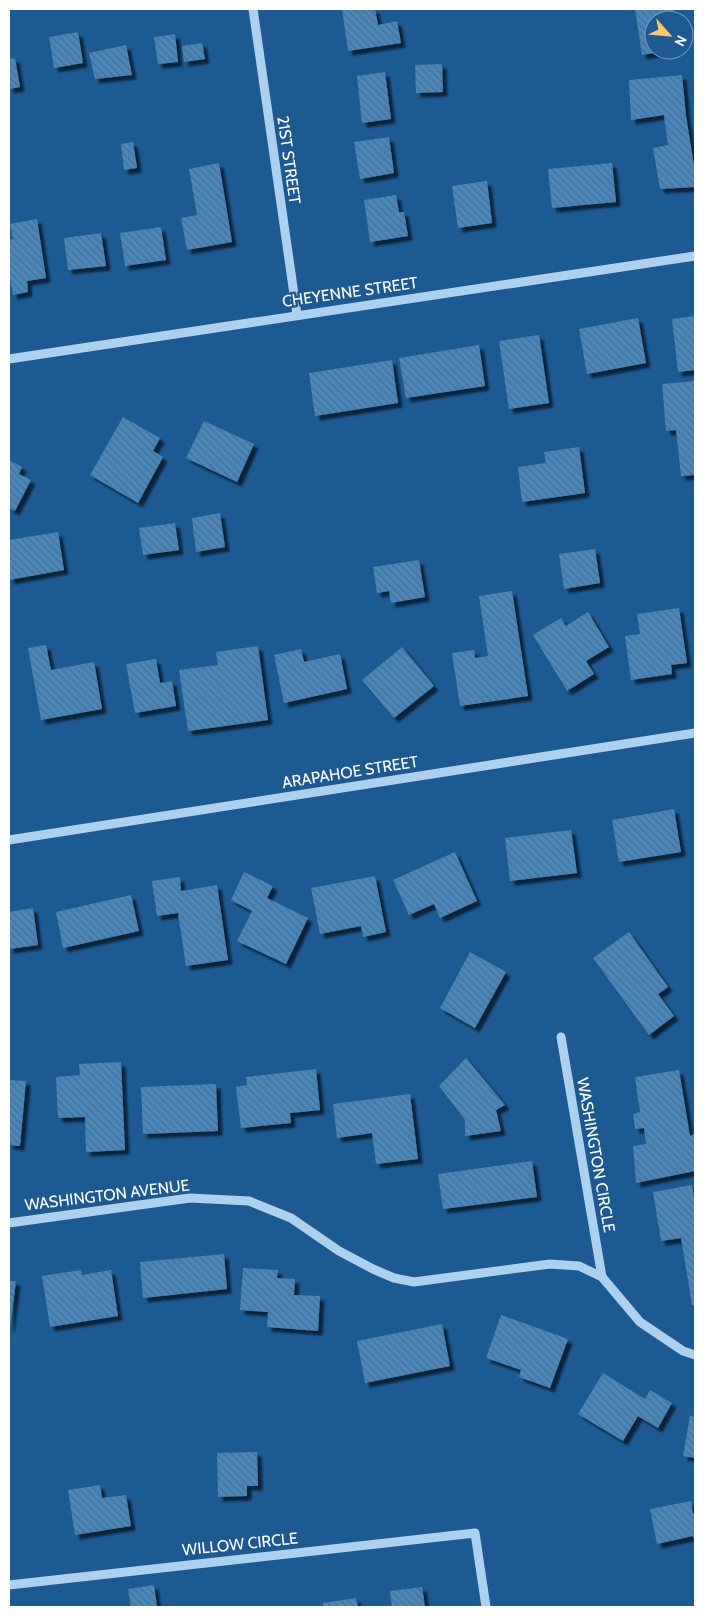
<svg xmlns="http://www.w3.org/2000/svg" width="704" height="1616" font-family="Cabin,sans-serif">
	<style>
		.building { fill: url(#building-back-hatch); filter: url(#shadow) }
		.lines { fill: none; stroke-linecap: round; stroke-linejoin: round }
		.minor { stroke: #add0ee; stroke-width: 9 }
		.labels { text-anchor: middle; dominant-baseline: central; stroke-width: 5; stroke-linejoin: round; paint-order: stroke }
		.street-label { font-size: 16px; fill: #fff; stroke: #1d5a91 }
	</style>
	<defs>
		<pattern id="building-back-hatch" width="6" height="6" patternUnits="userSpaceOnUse" patternTransform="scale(1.25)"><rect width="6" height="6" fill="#4a86b9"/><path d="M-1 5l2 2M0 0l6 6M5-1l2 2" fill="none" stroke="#4b6f8d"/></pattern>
		<filter id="shadow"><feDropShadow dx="4.5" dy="4.5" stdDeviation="1" flood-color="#0009"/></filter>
	</defs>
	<rect width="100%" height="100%" fill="#1d5a91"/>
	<!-- building -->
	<g class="building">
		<polygon points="342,9 375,9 378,25 397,21 401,43 348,51"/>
		<polygon points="635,9 673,9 675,20 654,20 654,50 666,51 642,55"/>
		<polygon points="78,32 83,63 54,68 49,37"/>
		<polygon points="175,34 178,62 158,64 154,37"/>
		<polygon points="202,43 205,59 184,62 182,46"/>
		<polygon points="126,45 132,75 95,79 89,53"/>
		<polygon points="15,58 20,87 9,89 9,59"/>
		<polygon points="442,64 443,92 416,93 415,65"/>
		<polygon points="385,72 391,119 362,123 357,76"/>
		<polygon points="682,75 686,116 695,172 695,187 660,189 653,148 668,145 664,115 631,120 629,80"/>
		<polygon points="389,137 394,173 360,179 354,142"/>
		<polygon points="133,142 137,168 124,170 121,144"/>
		<polygon points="219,163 232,242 187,250 181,218 197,215 189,169"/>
		<polygon points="612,163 616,202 552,208 548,169"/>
		<polygon points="487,181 492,223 458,228 452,186"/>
		<polygon points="396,195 399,212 404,212 408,236 370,242 364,200"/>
		<polygon points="37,219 46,278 27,281 28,292 13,295 10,279 9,279 9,240 13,239 10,224"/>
		<polygon points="161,227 166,260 125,266 120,233"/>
		<polygon points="101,233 106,266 68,270 64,238"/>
		<polygon points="695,316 695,370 678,372 672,319"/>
		<polygon points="638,318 646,363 587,374 579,329"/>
		<polygon points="539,335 549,403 509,409 499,341"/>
		<polygon points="479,345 485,386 406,398 399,358"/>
		<polygon points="392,360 398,403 315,416 309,373"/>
		<polygon points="695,381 695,475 681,476 676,430 666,431 662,384"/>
		<polygon points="123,417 160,438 153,451 163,457 138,503 90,475"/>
		<polygon points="204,421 254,444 237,482 186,458"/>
		<polygon points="579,447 585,493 522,502 518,467 546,463 544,452"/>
		<polygon points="9,460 22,467 19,474 31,480 15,511 9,508"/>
		<polygon points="220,513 225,547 196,552 192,518"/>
		<polygon points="175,523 179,550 143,555 139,528"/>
		<polygon points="58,532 64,570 9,580 9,540"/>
		<polygon points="595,549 600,583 564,589 559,554"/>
		<polygon points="419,560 425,597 391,603 389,591 377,593 373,567"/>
		<polygon points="512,591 528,696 460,706 452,653 474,650 475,658 488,656 479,596"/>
		<polygon points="679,608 687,663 671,665 672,674 631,680 625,636 640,634 637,614"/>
		<polygon points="588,612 609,647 586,661 594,674 567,691 533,635 561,618 566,626"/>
		<polygon points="46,645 51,670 94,662 102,709 41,720 28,648"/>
		<polygon points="258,646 268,720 188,731 179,670 218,665 216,652"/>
		<polygon points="402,647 434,686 394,718 362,680"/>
		<polygon points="301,649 304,662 340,654 347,689 284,703 274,655"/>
		<polygon points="156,659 160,683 172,681 176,706 135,713 126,664"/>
		<polygon points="674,809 681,852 619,862 612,820"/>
		<polygon points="571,830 577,873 510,881 505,838"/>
		<polygon points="455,852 477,901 440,918 434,904 409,915 393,880"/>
		<polygon points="244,872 273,886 267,898 308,918 286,964 237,941 252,911 231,900"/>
		<polygon points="375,876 386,932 363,937 361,926 320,934 311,888"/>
		<polygon points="180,877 181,891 217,885 228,960 186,966 178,913 157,916 152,881"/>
		<polygon points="131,895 139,931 63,948 56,912"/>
		<polygon points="33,908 38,945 9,949 9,912"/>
		<polygon points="629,932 668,987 658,994 674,1016 649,1035 593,958"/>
		<polygon points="470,952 506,972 475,1028 440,1008"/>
		<polygon points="466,1058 505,1105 496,1110 501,1131 465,1136 465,1120 439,1086"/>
		<polygon points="121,1062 125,1150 86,1152 85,1117 58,1118 56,1077 80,1075 79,1064"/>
		<polygon points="316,1069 320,1110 290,1113 291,1123 241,1128 236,1087 247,1085 246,1077"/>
		<polygon points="679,1070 690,1136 695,1133 695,1171 636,1183 633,1146 646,1144 644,1128 635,1129 633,1114 640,1112 635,1077"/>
		<polygon points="9,1080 26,1081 20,1146 9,1145"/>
		<polygon points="216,1084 218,1131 143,1134 141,1087"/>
		<polygon points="410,1094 418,1159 376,1164 372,1133 337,1138 333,1104"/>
		<polygon points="532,1161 537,1197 443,1209 438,1174"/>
		<polygon points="692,1185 695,1204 695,1305 692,1305 681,1238 661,1241 653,1192"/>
		<polygon points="224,1254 227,1289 143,1298 140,1262"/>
		<polygon points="243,1268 278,1270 277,1278 295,1279 294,1295 320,1296 318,1331 267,1327 268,1312 240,1310"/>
		<polygon points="81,1270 82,1275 111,1270 118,1316 50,1327 42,1276"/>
		<polygon points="9,1281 16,1281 10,1328 9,1328"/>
		<polygon points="501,1315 568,1339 550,1388 519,1377 521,1370 486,1358"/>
		<polygon points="442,1324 450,1366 365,1383 357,1341"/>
		<polygon points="603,1373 645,1399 650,1390 672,1403 658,1428 638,1416 623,1441 578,1414"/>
		<polygon points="690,1416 695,1417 695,1458 683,1456"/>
		<polygon points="257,1452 258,1486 247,1486 247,1496 218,1497 217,1453"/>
		<polygon points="100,1485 102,1498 126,1495 131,1526 75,1535 68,1490"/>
		<polygon points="691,1501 693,1514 695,1513 695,1542 693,1536 657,1544 650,1509"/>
		<polygon points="154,1585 157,1607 131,1607 128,1589"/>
		<polygon points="422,1587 425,1607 392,1607 390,1591"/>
		<polygon points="356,1598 358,1607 323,1607 323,1603"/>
	</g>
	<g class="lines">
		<!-- minor -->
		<g class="minor">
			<polyline points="253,9 297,315"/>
			<polyline points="9,359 695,256"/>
			<polyline points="9,840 695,733"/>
			<polyline points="561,1037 602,1277"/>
			<polyline points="9,1223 190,1198 249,1201 291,1218 339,1251 373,1269 394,1278 414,1282 550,1264 579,1266 602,1277 640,1322 683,1351 695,1355"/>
			<polyline points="9,1585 475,1533 486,1607"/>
		</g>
	</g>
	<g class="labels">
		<!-- street labels -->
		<g class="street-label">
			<text transform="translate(289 160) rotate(82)">21ST STREET</text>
			<text transform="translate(350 292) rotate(-8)">CHEYENNE STREET</text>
			<text transform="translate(350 772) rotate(-9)">ARAPAHOE STREET</text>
			<text transform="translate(596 1155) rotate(80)">WASHINGTON CIRCLE</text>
			<text transform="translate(107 1195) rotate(-7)">WASHINGTON AVENUE</text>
			<text transform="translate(240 1544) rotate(-6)">WILLOW CIRCLE</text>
		</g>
	</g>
	<!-- border -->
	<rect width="704" height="1616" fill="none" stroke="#ffffff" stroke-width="20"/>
	<!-- north arrow -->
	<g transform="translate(669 35) rotate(117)"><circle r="24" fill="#1d5a91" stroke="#779cbd"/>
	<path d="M0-4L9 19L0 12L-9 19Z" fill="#fdc66b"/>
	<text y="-8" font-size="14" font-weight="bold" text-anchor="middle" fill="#ffffff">N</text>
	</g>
</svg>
